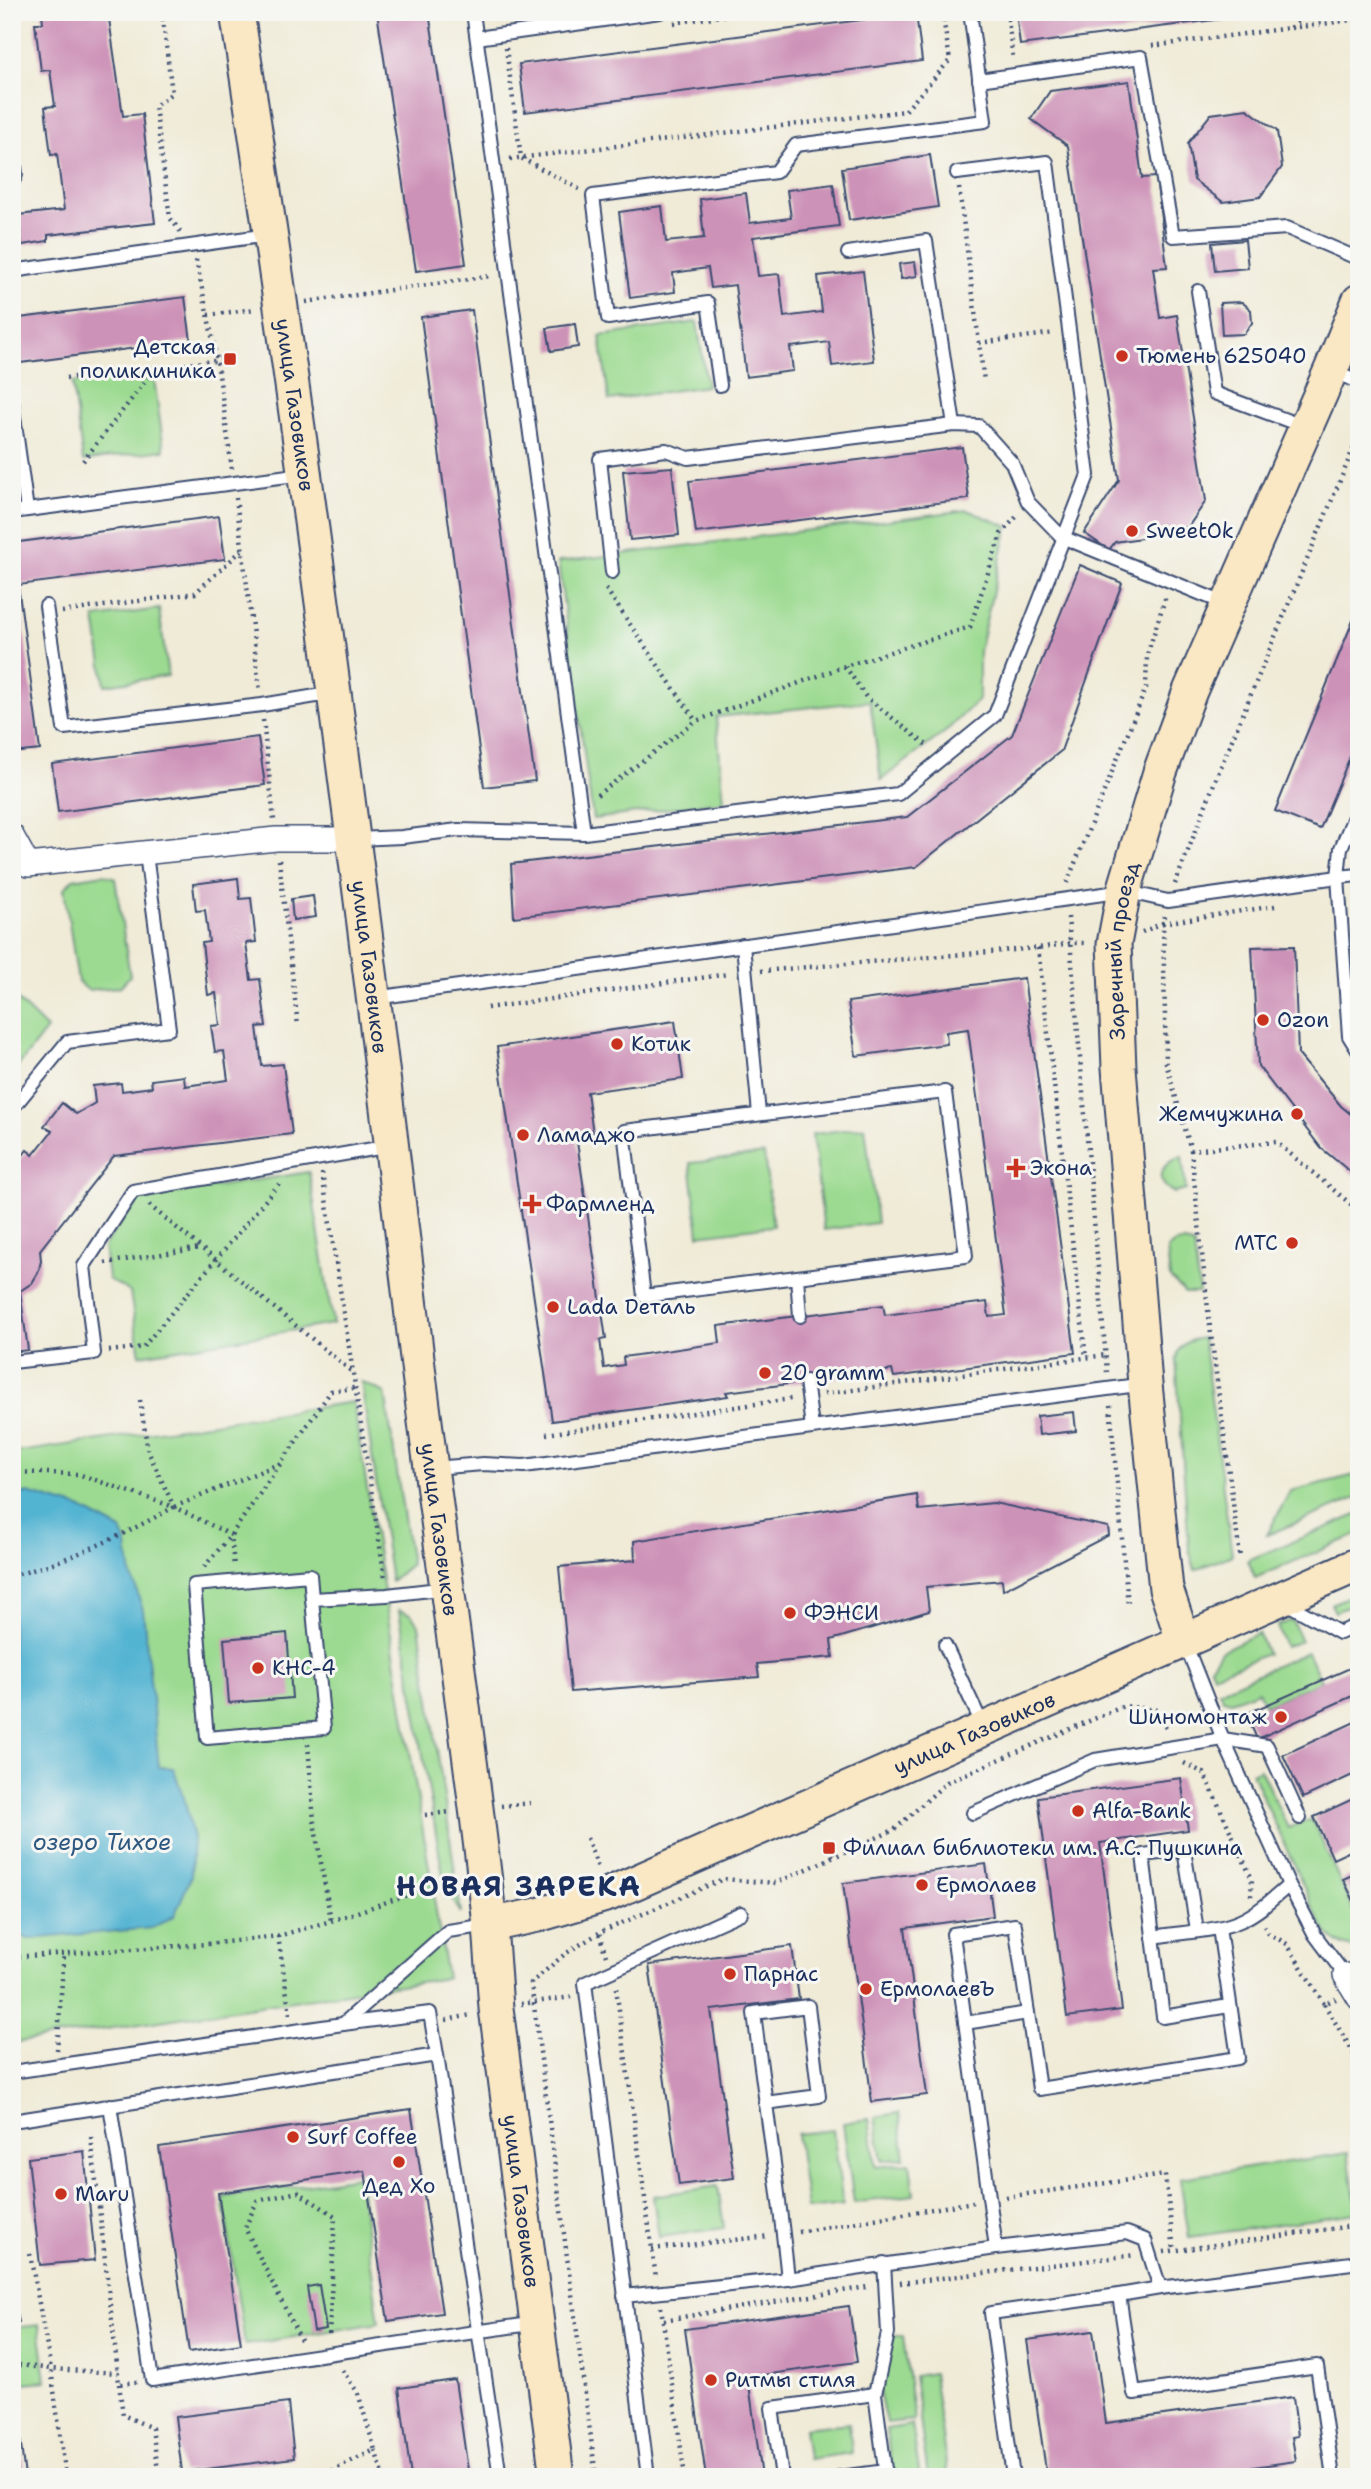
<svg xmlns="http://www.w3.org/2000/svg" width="1371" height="2489" font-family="'Shantell Sans',sans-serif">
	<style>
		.green { fill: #9bda90; stroke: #5b8477; stroke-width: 2 }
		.water { fill: #53b4d2; stroke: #377298; stroke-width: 2 }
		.building { fill: #cd92b8 }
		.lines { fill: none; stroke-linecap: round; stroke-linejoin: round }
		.lane-casing { stroke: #3b4b70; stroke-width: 16 }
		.street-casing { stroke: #3b4b70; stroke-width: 26 }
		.secondary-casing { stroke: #3b4b70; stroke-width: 37 }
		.path { stroke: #3b4b70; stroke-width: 4.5; stroke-dasharray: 2 5; stroke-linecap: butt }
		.lane { stroke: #fff; stroke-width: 12 }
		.street { stroke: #fff; stroke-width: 23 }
		.secondary { stroke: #fae7c3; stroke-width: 33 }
		.poi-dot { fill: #c8321e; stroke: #f6f6f2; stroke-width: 2.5 }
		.labels { text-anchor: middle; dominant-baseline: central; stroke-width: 6; stroke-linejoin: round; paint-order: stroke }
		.poi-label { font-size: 21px; fill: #1b2f5e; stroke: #f6f6f2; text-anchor: start }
		.street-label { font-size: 21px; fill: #1b2f5e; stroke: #f6f6f2 }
		.water-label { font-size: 23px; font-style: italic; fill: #2c5781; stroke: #f6f6f2 }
		.district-label { font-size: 28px; font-weight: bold; letter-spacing: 2px; fill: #1b2f5e; stroke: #f6f6f2 }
	</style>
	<rect width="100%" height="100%" fill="#f6f6f2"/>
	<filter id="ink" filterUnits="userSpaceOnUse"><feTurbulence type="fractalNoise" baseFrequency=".0143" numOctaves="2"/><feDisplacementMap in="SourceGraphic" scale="14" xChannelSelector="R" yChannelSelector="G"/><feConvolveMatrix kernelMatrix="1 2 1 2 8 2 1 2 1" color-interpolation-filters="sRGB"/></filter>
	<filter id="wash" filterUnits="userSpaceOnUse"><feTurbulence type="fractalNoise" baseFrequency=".00686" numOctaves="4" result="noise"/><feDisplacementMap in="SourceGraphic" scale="28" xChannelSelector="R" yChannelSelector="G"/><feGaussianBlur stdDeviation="1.57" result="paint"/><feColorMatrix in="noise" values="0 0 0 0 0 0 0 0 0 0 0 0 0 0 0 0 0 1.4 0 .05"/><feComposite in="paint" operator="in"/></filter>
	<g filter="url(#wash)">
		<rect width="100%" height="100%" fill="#f0ebd7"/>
		<!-- green -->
		<g class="green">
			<polygon points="697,322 707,386 609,400 600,336"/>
			<polygon points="153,372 164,450 83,461 72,383"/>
			<polygon points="967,510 1008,526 979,651 979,699 945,732 881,780 870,701 716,717 724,801 593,819 558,562"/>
			<polygon points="159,609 168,676 105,685 95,618"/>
			<polygon points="103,874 115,878 130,976 120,987 88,990 78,982 64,889 73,879"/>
			<polygon points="12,995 47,1029 12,1074"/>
			<polygon points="865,1127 877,1223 824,1230 812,1134"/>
			<polygon points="764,1154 773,1226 699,1235 690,1163"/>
			<path d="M1182 1156 1186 1190 1174 1193C1150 1178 1162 1164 1182 1156Z"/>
			<polygon points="309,1172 333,1324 140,1355 130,1292 108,1279 104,1246 137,1199"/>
			<polygon points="1185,1242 1194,1246 1199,1293 1185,1293 1170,1278 1167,1249 1175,1243"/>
			<path d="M1203 1338 1232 1555 1195 1570 1189 1549 1176 1360C1179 1344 1187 1340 1203 1338Z"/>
			<polygon points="361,1382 385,1393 411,1564 391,1581"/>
			<polygon points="353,1402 447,1978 12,2043 12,1453"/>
			<polygon points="1359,1474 1359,1497 1267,1535 1290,1491"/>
			<polygon points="1359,1514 1359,1534 1255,1578 1248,1560"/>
			<polygon points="1359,1592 1359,1602 1335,1612 1331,1604"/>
			<polygon points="399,1610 411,1614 419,1625 461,1913 445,1888"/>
			<polygon points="1292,1620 1301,1641 1285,1647 1277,1626"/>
			<polygon points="1258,1633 1267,1654 1213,1675 1210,1667 1221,1651"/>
			<polygon points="1307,1652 1321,1681 1265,1705 1258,1691 1231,1701 1223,1699 1219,1691"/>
			<path d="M1260 1769 1288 1828 1312 1819 1359 1923V1946C1340 1950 1332 1938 1321 1925L1252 1773Z"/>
			<polygon points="899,2113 905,2158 882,2161 875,2117"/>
			<polygon points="869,2119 876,2167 910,2163 914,2195 854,2203 843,2123"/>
			<polygon points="833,2130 843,2205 807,2209 797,2134"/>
			<polygon points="1348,2153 1357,2213 1189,2237 1180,2178"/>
			<polygon points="359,2177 379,2323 245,2345 223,2197"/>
			<polygon points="718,2186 724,2228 659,2237 653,2196"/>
			<polygon points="39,2325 46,2381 12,2384 12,2328"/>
			<polygon points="894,2336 903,2336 914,2420 886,2423 879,2391"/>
			<polygon points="933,2373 948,2477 928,2477 914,2376"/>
			<polygon points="849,2423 852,2453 808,2459 804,2428"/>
			<polygon points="912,2425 920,2477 893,2477 886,2429"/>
		</g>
		<!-- water -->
		<polygon class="water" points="28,1493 80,1508 121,1530 127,1545 130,1570 143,1610 159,1767 173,1768 185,1801 193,1838 191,1877 174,1916 152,1928 29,1939 12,1932 12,1497"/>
		<g id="blocks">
			<!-- building -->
			<g class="building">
				<polygon points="42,12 108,12 123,116 142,114 155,223 48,235 48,241 22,245 18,215 64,210 57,154 51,155 45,107 55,106 50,70 41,71 35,23 43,23"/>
				<polygon points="377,12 429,12 466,264 416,271"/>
				<polygon points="1016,12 1260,12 1260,14 1020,45"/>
				<polygon points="916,13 922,61 525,112 519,64"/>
				<polygon points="1129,81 1142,178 1156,177 1167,267 1153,268 1160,318 1177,315 1206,501 1188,527 1167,531 1168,534 1115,542 1109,550 1084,533 1119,480 1068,146 1031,119 1050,91"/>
				<polygon points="1247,109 1277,131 1282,167 1260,197 1223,202 1194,180 1188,143 1211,114"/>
				<polygon points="930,155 938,207 849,220 842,168"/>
				<polygon points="833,184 839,226 753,237 758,276 779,274 784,317 822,312 818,276 863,271 874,361 832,366 829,342 790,347 793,371 746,377 735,285 711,288 708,268 673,273 675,292 630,298 619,212 662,206 666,242 704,238 700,199 746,193 750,223 791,218 787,190"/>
				<polygon points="1245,240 1248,268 1215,271 1212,243"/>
				<polygon points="915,262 917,276 901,279 899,264"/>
				<polygon points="185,297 191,341 12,364 12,319"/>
				<polygon points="1242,302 1251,310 1252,323 1244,334 1222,335 1220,303"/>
				<polygon points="472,310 535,781 484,787 421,317"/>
				<polygon points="575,324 578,347 551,351 547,328"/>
				<polygon points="962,447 969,499 696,533 689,481"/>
				<polygon points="672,467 679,535 630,540 623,471"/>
				<polygon points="219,516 225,559 18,585 40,750 12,753 12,543"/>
				<polygon points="1080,565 1122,583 1061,751 916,867 514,917 511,864 907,817 1012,735"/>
				<polygon points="1359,606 1359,735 1320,829 1275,811"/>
				<polygon points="258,737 265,785 58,812 52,764"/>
				<polygon points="238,878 240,899 251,898 256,942 246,943 251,980 260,979 266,1026 257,1027 262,1066 283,1064 292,1134 114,1156 40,1250 41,1261 38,1273 32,1283 20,1291 28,1350 12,1352 12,1169 27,1150 33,1155 52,1131 44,1126 62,1103 76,1114 95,1103 93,1086 121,1083 122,1091 130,1090 152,1087 151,1080 184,1076 185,1086 228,1080 224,1051 215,1052 211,1026 220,1025 216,993 208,995 202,943 209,942 205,910 196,911 193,884"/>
				<polygon points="313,896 316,917 293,920 291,899"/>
				<polygon points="1294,946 1298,1054 1341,1106 1359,1121 1359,1179 1321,1148 1258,1066 1252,947"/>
				<polygon points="1024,978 1075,1353 894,1377 892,1370 827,1379 726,1392 728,1396 552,1421 497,1047 675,1021 683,1079 587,1092 593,1133 576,1135 606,1339 600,1340 604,1368 624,1365 623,1357 720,1343 718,1326 883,1305 885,1315 987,1302 989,1317 1006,1315 968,1029 946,1032 947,1044 856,1056 848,1002"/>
				<polygon points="1074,1412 1076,1431 1039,1435 1037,1416"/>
				<polygon points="917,1495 919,1510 994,1503 1108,1527 1109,1535 1003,1590 1002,1580 926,1587 929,1611 831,1640 833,1657 757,1664 759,1677 571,1692 559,1567 635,1560 634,1541"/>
				<polygon points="287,1633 292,1698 229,1703 224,1639"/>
				<polygon points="1359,1664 1359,1693 1257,1739 1246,1714"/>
				<polygon points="1359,1720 1359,1772 1303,1798 1283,1755"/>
				<polygon points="1181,1778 1188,1830 1100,1843 1122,2010 1067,2017 1038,1797"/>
				<polygon points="1359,1796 1359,1847 1333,1859 1314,1817"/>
				<polygon points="986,1864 993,1916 905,1928 927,2095 872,2102 843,1883"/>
				<polygon points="1359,1872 1359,1899 1354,1901 1343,1879"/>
				<polygon points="792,1946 799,1999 711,2010 734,2178 679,2185 649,1965"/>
				<polygon points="411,2109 442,2313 388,2321 365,2171 218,2193 241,2344 189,2352 159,2147"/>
				<polygon points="84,2151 95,2260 40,2265 28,2158"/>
				<polygon points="319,2285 326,2329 314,2331 307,2287"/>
				<polygon points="12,2293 19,2322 12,2323"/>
				<polygon points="849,2306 857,2362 748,2377 762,2477 706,2477 685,2329"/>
				<polygon points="1093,2331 1106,2423 1293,2397 1298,2436 1292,2437 1296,2461 1181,2477 1047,2477 1027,2340"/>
				<polygon points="455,2380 469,2477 411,2477 399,2388"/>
				<polygon points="12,2389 14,2389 25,2477 12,2477"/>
				<polygon points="288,2403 294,2458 182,2472 175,2417"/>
			</g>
		</g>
	</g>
	<g filter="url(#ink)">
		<use href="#blocks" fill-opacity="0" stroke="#3b4b70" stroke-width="2"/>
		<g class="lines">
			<!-- lane casing -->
			<g class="lane-casing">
				<g id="lane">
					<polyline points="473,12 584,833"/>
					<polyline points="477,38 660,12"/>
					<polyline points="979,80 1141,57 1173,236 1287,228 1359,259"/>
					<polyline points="12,140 16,175 12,183"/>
					<polyline points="848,253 926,241 954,425"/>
					<polyline points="12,271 268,235"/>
					<polyline points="1198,291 1214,393 1305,427"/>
					<polyline points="1331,371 1359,382"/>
					<polyline points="720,385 708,303 608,318 593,196 776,172 796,145 985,121 970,12"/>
					<polyline points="12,402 27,510"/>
					<polyline points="12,512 303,474"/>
					<polyline points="612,572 600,459 666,450 688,458 954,425 979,426 1012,463 1028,502 1062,537 1226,604"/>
					<polyline points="46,606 64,728 262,705 334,693"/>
					<polyline points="356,839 402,837 458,830 584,833 898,794 995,715 1088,475 1047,162 957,173"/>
					<polyline points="1359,875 1338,877 1349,1036 1359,1052"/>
					<polyline points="743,945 759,1114"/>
					<polyline points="375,998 1124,891 1168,901 1338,877 1341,848 1359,805"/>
					<polyline points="12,1109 67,1042 169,1029 146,854"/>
					<polyline points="797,1277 644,1296 624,1131 945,1092 966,1256 797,1277 800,1316"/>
					<polyline points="12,1362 94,1353 84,1266 133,1191 390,1146"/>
					<polyline points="806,1381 812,1427"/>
					<polyline points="433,1468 483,1464 524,1466 1145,1384"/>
					<polyline points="312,1599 324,1728 207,1738 194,1585 310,1575 312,1599 387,1595 447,1588"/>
					<polyline points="1284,1602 1340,1633 1359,1624"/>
					<polyline points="1185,1643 1223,1739 1289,1885 1315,1935 1345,1975 1359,1968"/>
					<polyline points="945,1645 984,1728"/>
					<polyline points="973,1813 1095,1760 1223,1739 1267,1746 1300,1818"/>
					<polyline points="1197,1930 1184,1850 1143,1855 1163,2017 1229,2006"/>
					<path d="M1153 1937C1181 1932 1215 1932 1240 1921 1258 1913 1274 1898 1289 1885"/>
					<polyline points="1028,2013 1039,2089 1238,2058 1219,1928"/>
					<polyline points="965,2023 1028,2013 1015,1925 953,1934 996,2248"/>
					<polyline points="437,2055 500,2477"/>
					<polyline points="12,2072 343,2024 448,1931 489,1925"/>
					<path d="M765 2103 819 2096 808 2006 754 2013C765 2102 779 2190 788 2279"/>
					<polyline points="110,2105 152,2380 536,2323"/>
					<polyline points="12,2121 437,2055 430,2013 343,2024"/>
					<polyline points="884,2263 888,2333 875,2394 886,2477"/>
					<polyline points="1119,2295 1160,2288"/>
					<polyline points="624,2296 788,2279 996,2248 1127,2233 1145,2240 1160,2288 1359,2262"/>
					<polyline points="648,2477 585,1983 741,1913"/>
					<polyline points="782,2477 772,2408 875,2394"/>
					<polyline points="839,2477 886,2471"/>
					<polyline points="1013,2477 991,2313 1119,2295 1134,2393 1317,2366 1333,2477"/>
				</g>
			</g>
			<!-- street casing -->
			<g class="street-casing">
				<g id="street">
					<polyline points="12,836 28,865 276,839 354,839"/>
					<polyline points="1345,1975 1359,1998"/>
				</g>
			</g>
			<!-- secondary casing -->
			<g class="secondary-casing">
				<g id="secondary">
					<path id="s1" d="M237 12C306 459 364 908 417 1358 440 1547 469 1735 490 1925L538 1915 609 1894 1359 1564"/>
					<path id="s2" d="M1183 1640 1166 1589 1145 1384 1119 1068 1114 944 1124 891 1160 772 1190 691 1331 370 1359 301"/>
					<path id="s3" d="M490 1925 496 2008 557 2477"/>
				</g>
			</g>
			<!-- path -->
			<g class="path">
				<polyline points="162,12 172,93 155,106 170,218 181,232"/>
				<polyline points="1007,12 1013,59"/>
				<polyline points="674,23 746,12"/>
				<polyline points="1291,28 1359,19"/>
				<polyline points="1152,46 1290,28 1313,12"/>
				<polyline points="506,48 521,158 579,189"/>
				<polyline points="510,159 905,111 950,60 942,12"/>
				<polyline points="959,188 984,381"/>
				<polyline points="196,260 217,360 232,469"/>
				<polyline points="306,302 491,276"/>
				<polyline points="208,315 255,309"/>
				<polyline points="979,343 1055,333"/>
				<polyline points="66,378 156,368"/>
				<polyline points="83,461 156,368 230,359"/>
				<polyline points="236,498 260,691"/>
				<polyline points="606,589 696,721"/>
				<polyline points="62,612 195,593 242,550"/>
				<polyline points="845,666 866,697 929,747"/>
				<polyline points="263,720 274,820"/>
				<polyline points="597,795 696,721 845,666 970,627 1001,534 1018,515"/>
				<polyline points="279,860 298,1026"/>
				<polyline points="1067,883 1146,688 1147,655 1166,596"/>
				<polyline points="1175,884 1219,771 1359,435"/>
				<polyline points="1275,906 1163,923 1166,1063 1191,1150 1276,1142 1359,1211"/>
				<polyline points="1068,917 1107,1372"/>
				<polyline points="1142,932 1163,923 1164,916"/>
				<polyline points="1038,948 1086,1358"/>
				<polyline points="761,971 1038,948 1070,943 1087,943"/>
				<polyline points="487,1008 728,974"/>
				<polyline points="1191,1150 1209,1319 1240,1557"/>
				<polyline points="322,1173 385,1579"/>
				<polyline points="149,1205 351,1371"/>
				<polyline points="105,1263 200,1248"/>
				<polyline points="109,1351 143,1347 279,1184"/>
				<polyline points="824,1394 1105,1355"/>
				<polyline points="140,1400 148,1451 174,1507 231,1535 234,1567"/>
				<polyline points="1110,1405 1128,1605"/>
				<polyline points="546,1434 791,1399"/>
				<polyline points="12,1472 78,1474 174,1507 281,1463"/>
				<polyline points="204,1567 231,1535 331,1391 354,1388"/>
				<path d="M12 1576C70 1560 122 1536 174 1507"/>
				<polyline points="308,1744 314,1822 331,1921"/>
				<polyline points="1184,1763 1204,1773 1252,1879 1251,1896"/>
				<polyline points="501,1806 531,1803"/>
				<polyline points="425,1815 450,1812"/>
				<polyline points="587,1838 599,1870"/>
				<polyline points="829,1848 833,1857"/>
				<polyline points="1264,1926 1268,1933 1287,1944 1324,2004 1336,1999"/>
				<polyline points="278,1936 290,2015"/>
				<polyline points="606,1956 599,1933 723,1879 776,1883 894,1830 947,1782 1124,1706 1158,1710 1167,1731"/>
				<polyline points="12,1957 208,1944 278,1936 331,1921 437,1885"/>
				<polyline points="616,1988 656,2278"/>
				<polyline points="521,2004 571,1997"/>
				<polyline points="1324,2004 1359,2062"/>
				<polyline points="446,2020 471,2015"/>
				<polyline points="57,2050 64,1953"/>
				<polyline points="91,2137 118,2373"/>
				<polyline points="1006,2197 1165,2175 1174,2251"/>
				<polyline points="799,2232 973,2202"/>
				<polyline points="652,2249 769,2236"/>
				<polyline points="1164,2252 1359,2225"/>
				<polyline points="30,2254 51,2369 66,2477"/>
				<polyline points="900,2283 1135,2255"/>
				<polyline points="661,2307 685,2477"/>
				<polyline points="664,2320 867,2287"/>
				<polyline points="301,2340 245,2228 257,2201 298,2192 335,2216 329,2337"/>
				<polyline points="12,2364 51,2369 118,2373 119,2384 137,2382"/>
				<polyline points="119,2384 123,2415 152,2428 159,2477"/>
				<polyline points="375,2450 384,2477"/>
				<polyline points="321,2477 331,2471"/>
				<polyline points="331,2477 331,2471 375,2450 358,2393 340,2367"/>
				<polyline points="596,2477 531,1983 565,1954 599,1933"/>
			</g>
			<!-- lane -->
			<use href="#lane" class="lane"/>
			<!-- street -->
			<use href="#street" class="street"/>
			<!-- secondary -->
			<use href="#secondary" class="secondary"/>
		</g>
	</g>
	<!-- markers -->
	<g class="poi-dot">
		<circle cx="1122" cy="356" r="7"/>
		<rect x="223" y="352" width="14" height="14" rx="3.5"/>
		<circle cx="1132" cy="531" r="7"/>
		<circle cx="1263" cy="1020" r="7"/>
		<circle cx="617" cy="1044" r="7"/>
		<circle cx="1297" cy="1114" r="7"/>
		<circle cx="523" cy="1135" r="7"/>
		<path d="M1012.5 1157.5h7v7h7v7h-7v7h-7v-7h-7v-7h7z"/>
		<path d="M528.5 1193.5h7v7h7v7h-7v7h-7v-7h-7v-7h7z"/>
		<circle cx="1292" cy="1243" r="7"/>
		<circle cx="553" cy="1307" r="7"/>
		<circle cx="765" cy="1373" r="7"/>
		<circle cx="790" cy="1613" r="7"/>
		<circle cx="258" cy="1668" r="7"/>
		<circle cx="1281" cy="1717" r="7"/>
		<circle cx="1078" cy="1811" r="7"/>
		<rect x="822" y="1841" width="14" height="14" rx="3.5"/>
		<circle cx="922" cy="1885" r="7"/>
		<circle cx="730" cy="1974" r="7"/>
		<circle cx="866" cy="1989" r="7"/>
		<circle cx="293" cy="2137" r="7"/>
		<circle cx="399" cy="2162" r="7"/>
		<circle cx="61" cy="2194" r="7"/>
		<circle cx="711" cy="2380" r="7"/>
	</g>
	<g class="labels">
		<!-- poi labels -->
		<g class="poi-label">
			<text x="216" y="347" text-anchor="end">Детская<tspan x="216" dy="24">поликлиника</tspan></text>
			<text x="1136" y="356">Тюмень 625040</text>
			<text x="1146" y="531">SweetOk</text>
			<text x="1277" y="1020">Ozon</text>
			<text x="631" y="1044">Котик</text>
			<text x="1283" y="1114" text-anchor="end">Жемчужина</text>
			<text x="537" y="1135">Ламаджо</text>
			<text x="1030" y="1168">Экона</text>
			<text x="546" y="1204">Фармленд</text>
			<text x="1278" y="1243" text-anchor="end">МТС</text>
			<text x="567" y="1307">Lada Dеталь</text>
			<text x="779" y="1373">20 gramm</text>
			<text x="804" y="1613">ФЭНСИ</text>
			<text x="272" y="1668">КНС-4</text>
			<text x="1267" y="1717" text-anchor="end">Шиномонтаж</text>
			<text x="1092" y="1811">Alfa-Bank</text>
			<text x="843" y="1848">Филиал библиотеки им. А.С. Пушкина</text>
			<text x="936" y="1885">Ермолаев</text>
			<text x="744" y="1974">Парнас</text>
			<text x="880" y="1989">ЕрмолаевЪ</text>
			<text x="307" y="2137">Surf Coffee</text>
			<text x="399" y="2186" text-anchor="middle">Дед Хо</text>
			<text x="75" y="2194">Maru</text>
			<text x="725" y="2380">Ритмы стиля</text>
		</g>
		<!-- street labels -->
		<g class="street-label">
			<text stroke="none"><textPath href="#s1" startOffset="397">улица Газовиков</textPath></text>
			<text stroke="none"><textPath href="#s2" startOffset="695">Заречный проезд</textPath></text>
			<text stroke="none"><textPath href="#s1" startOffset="964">улица Газовиков</textPath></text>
			<text stroke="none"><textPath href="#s1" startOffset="1531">улица Газовиков</textPath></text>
			<text stroke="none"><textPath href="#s1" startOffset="2452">улица Газовиков</textPath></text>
			<text stroke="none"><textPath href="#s3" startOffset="278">улица Газовиков</textPath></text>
		</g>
		<!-- water labels -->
		<g class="water-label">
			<text x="102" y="1842">озеро Тихое</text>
		</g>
		<!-- district labels -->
		<g class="district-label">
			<text x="519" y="1886">НОВАЯ ЗАРЕКА</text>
		</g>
	</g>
	<!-- margin -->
	<rect width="1371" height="2489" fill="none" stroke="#f6f6f2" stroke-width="42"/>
</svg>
